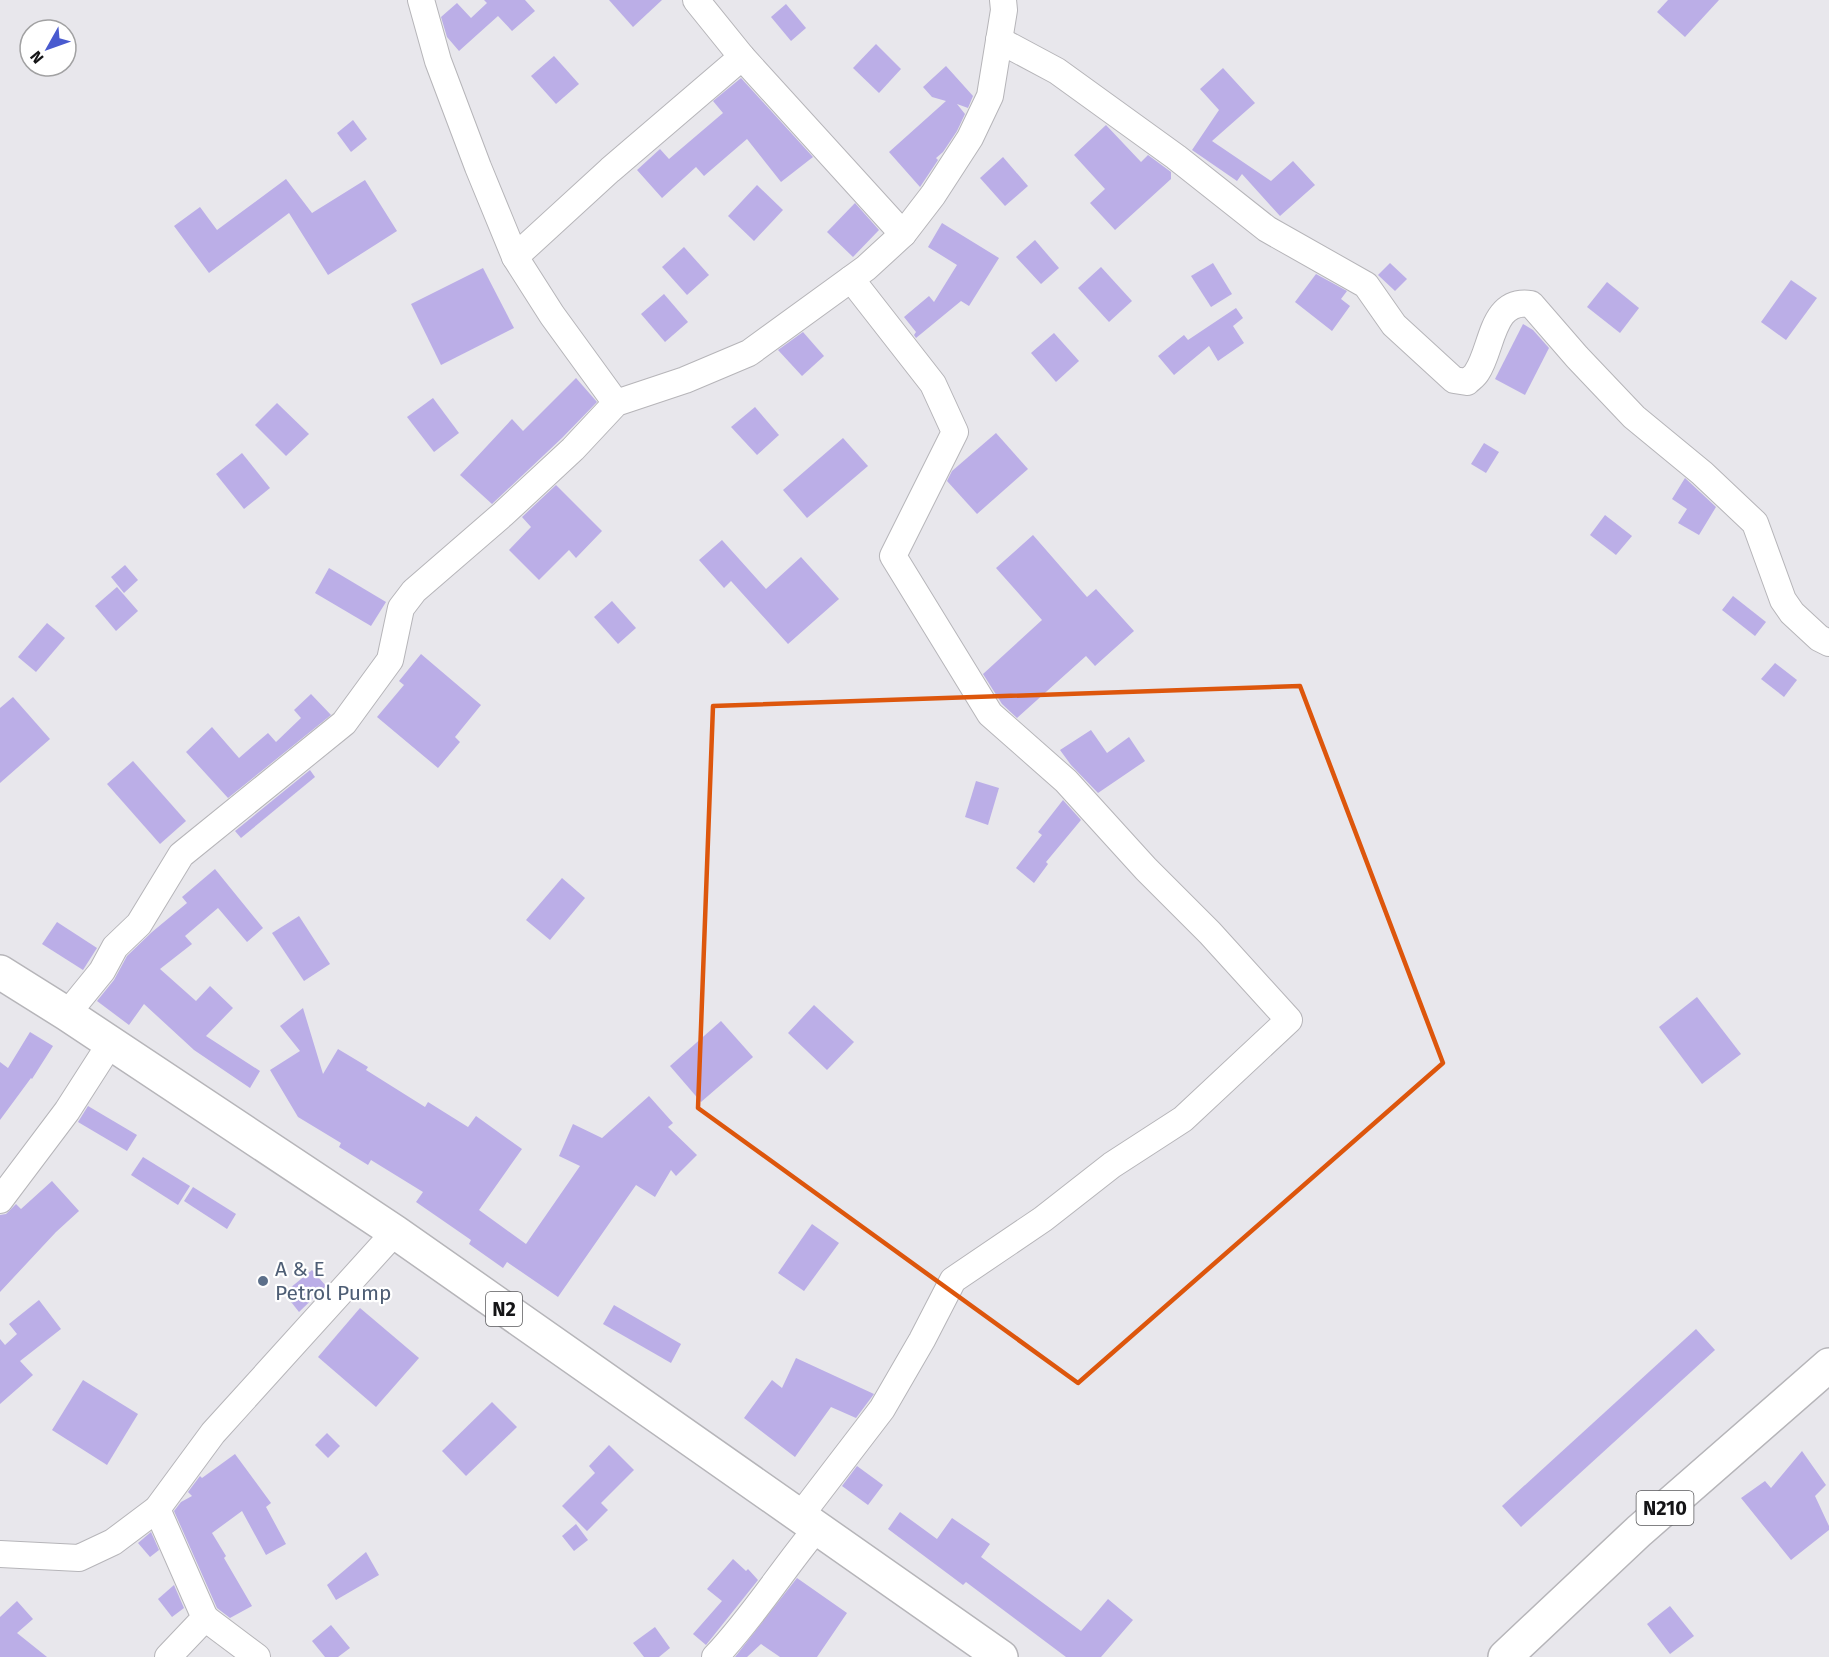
<svg xmlns="http://www.w3.org/2000/svg" width="1829" height="1657" font-family="'Fira Sans',sans-serif">
	<style>
		.building { fill: #bbaee7 }
		.lines { fill: none; stroke-linecap: round; stroke-linejoin: round }
		.minor-casing { stroke: #b6b5b9; stroke-width: 28 }
		.highway-casing { stroke: #b6b5b9; stroke-width: 36 }
		.minor { stroke: #fff; stroke-width: 26 }
		.highway { stroke: #fff; stroke-width: 33 }
		.marked { fill: none; stroke: #dd560c; stroke-width: 4.5; stroke-linejoin: round }
		.service-dot { fill: #5c6f8a; stroke: #fff; stroke-width: 2 }
		.labels { text-anchor: middle; dominant-baseline: central; stroke-width: 4.5; stroke-linejoin: round; paint-order: stroke }
		.shield { fill: #fff; stroke: #5a5a5c; stroke-width: 1.5 }
		.shield-label { font-size: 20px; font-weight: bold; fill: #141416 }
		.service-label { font-size: 21px; fill: #4e5e75; stroke: #fff; text-anchor: start }
	</style>
	<rect width="100%" height="100%" fill="#e8e7ec"/>
	<!-- building -->
	<g class="building">
		<polygon points="484,0 525,0 535,11 512,31 498,16 459,51 447,37 441,17 457,3 471,18 487,3"/>
		<polygon points="609,0 662,0 633,27"/>
		<polygon points="1668,0 1719,0 1685,37 1657,12"/>
		<polygon points="786,4 806,28 791,41 771,17"/>
		<polygon points="876,44 901,69 879,93 853,68"/>
		<polygon points="554,56 579,84 556,104 531,76"/>
		<polygon points="946,66 973,96 968,108 957,104 965,114 957,131 943,152 936,158 938,160 920,187 889,152 946,101 932,97 923,87"/>
		<polygon points="1223,68 1255,103 1212,141 1271,181 1293,161 1315,185 1280,216 1242,174 1237,181 1192,150 1219,110 1200,89"/>
		<polygon points="741,78 813,157 781,182 747,139 704,176 696,167 662,198 637,170 660,149 669,159 723,113 713,101"/>
		<polygon points="353,120 367,139 351,152 337,133"/>
		<polygon points="1106,125 1141,162 1148,155 1171,172 1171,179 1115,230 1090,203 1105,189 1074,155"/>
		<polygon points="1003,157 1028,186 1005,206 980,178"/>
		<polygon points="286,179 312,213 365,180 397,231 328,275 289,213 209,273 174,226 200,207 217,230"/>
		<polygon points="757,185 783,210 754,241 728,216"/>
		<polygon points="855,203 879,230 853,257 827,232"/>
		<polygon points="942,223 999,258 969,306 961,301 916,338 914,335 916,332 904,317 929,296 934,302 957,265 928,247"/>
		<polygon points="1035,240 1059,268 1041,284 1016,257"/>
		<polygon points="684,247 709,275 687,295 662,267"/>
		<polygon points="1213,263 1232,294 1211,307 1191,276"/>
		<polygon points="1390,263 1407,279 1395,291 1378,275"/>
		<polygon points="1101,267 1132,301 1109,322 1078,288"/>
		<polygon points="483,268 514,328 441,365 411,304"/>
		<polygon points="1316,274 1347,291 1341,299 1350,306 1332,331 1295,302"/>
		<polygon points="1791,280 1817,298 1786,340 1761,322"/>
		<polygon points="1607,282 1639,308 1620,333 1587,307"/>
		<polygon points="664,294 688,322 665,342 641,314"/>
		<polygon points="1236,308 1243,318 1233,326 1244,343 1218,361 1209,346 1174,375 1158,356 1184,335 1188,340"/>
		<polygon points="1523,324 1533,330 1549,348 1525,395 1495,379"/>
		<polygon points="803,332 824,356 802,376 778,350"/>
		<polygon points="1054,333 1079,361 1056,382 1031,353"/>
		<polygon points="576,378 597,402 562,438 492,504 460,475 512,419 523,431"/>
		<polygon points="433,398 459,433 434,452 407,417"/>
		<polygon points="277,403 309,434 286,456 255,425"/>
		<polygon points="755,407 779,435 757,455 731,427"/>
		<polygon points="996,433 1028,469 977,514 947,481 952,471"/>
		<polygon points="843,438 868,466 807,518 783,490"/>
		<polygon points="1484,443 1499,452 1486,473 1471,464"/>
		<polygon points="242,453 270,488 244,509 216,474"/>
		<polygon points="1685,478 1716,507 1699,535 1678,523 1687,509 1672,499"/>
		<polygon points="556,485 602,531 576,558 569,550 539,580 509,550 531,527 522,517"/>
		<polygon points="1605,515 1632,536 1616,555 1590,535"/>
		<polygon points="1033,535 1087,597 1096,589 1134,631 1095,666 1086,656 1017,718 1002,704 983,674 1042,620 996,568"/>
		<polygon points="722,540 766,589 801,557 839,599 788,644 731,581 724,588 699,560"/>
		<polygon points="125,565 138,580 124,593 111,577"/>
		<polygon points="329,568 386,602 371,626 315,593"/>
		<polygon points="117,587 138,611 116,631 95,606"/>
		<polygon points="1733,596 1766,622 1755,636 1722,610"/>
		<polygon points="612,601 636,628 618,644 594,617"/>
		<polygon points="47,623 65,638 36,672 18,657"/>
		<polygon points="421,654 481,705 455,737 460,742 438,768 377,717 404,685 399,681"/>
		<polygon points="1775,663 1797,680 1784,697 1761,679"/>
		<polygon points="311,694 331,715 228,798 186,752 212,727 239,758 268,733 276,742 301,718 294,710"/>
		<polygon points="13,697 50,739 0,783 0,708"/>
		<polygon points="1091,730 1107,753 1129,737 1145,761 1098,793 1071,765 1060,750"/>
		<polygon points="133,761 186,821 160,844 107,784"/>
		<polygon points="310,770 315,777 241,838 235,831"/>
		<polygon points="976,781 999,788 988,825 965,817"/>
		<polygon points="1063,800 1081,820 1046,862 1048,864 1034,883 1016,868 1042,835 1038,832"/>
		<polygon points="215,869 263,928 247,942 218,908 185,936 192,944 160,969 196,1001 210,986 233,1008 206,1036 260,1071 250,1088 194,1050 144,1004 129,1025 97,1001 114,980 127,956 152,932 187,903 182,897"/>
		<polygon points="562,878 585,898 550,940 526,920"/>
		<polygon points="299,916 330,964 304,981 272,933"/>
		<polygon points="57,922 97,948 83,970 42,944"/>
		<polygon points="1697,997 1741,1054 1702,1084 1659,1027"/>
		<polygon points="814,1005 854,1042 827,1070 788,1033"/>
		<polygon points="303,1008 323,1074 338,1049 368,1067 366,1070 425,1107 428,1102 468,1127 476,1116 522,1149 479,1210 526,1244 580,1166 559,1156 573,1124 602,1138 649,1096 673,1123 668,1127 697,1155 676,1176 671,1170 655,1197 636,1185 558,1297 507,1262 503,1268 469,1244 471,1240 416,1202 423,1192 371,1160 368,1165 339,1147 341,1143 298,1117 270,1070 300,1051 280,1026"/>
		<polygon points="721,1021 753,1057 701,1102 670,1066"/>
		<polygon points="30,1032 53,1046 32,1079 31,1078 0,1120 0,1062 8,1068"/>
		<polygon points="88,1106 137,1135 127,1151 78,1122"/>
		<polygon points="143,1157 190,1186 178,1205 131,1175"/>
		<polygon points="52,1181 79,1211 56,1232 0,1292 0,1215 6,1214 16,1204 21,1209"/>
		<polygon points="193,1187 236,1214 227,1229 184,1201"/>
		<polygon points="812,1224 839,1243 804,1291 778,1273"/>
		<polygon points="312,1270 326,1286 299,1312 284,1293"/>
		<polygon points="39,1300 61,1329 20,1361 33,1375 0,1404 0,1339 5,1345 17,1334 9,1324"/>
		<polygon points="614,1305 681,1344 671,1363 603,1324"/>
		<polygon points="360,1308 419,1358 376,1407 318,1357"/>
		<polygon points="1696,1329 1715,1350 1521,1527 1502,1506"/>
		<polygon points="796,1358 874,1394 856,1418 831,1407 795,1457 744,1418 772,1380 782,1388"/>
		<polygon points="83,1380 138,1414 107,1465 52,1430"/>
		<polygon points="492,1402 517,1427 466,1476 442,1451"/>
		<polygon points="327,1433 340,1446 328,1458 315,1445"/>
		<polygon points="609,1445 634,1470 601,1503 608,1510 587,1531 562,1506 595,1473 589,1466"/>
		<polygon points="1802,1451 1826,1485 1815,1496 1829,1526 1829,1530 1791,1560 1741,1498 1765,1481 1771,1488"/>
		<polygon points="235,1454 271,1503 266,1507 286,1544 266,1555 242,1511 212,1533 226,1556 224,1558 252,1606 230,1618 217,1608 174,1511 181,1502 192,1496 188,1492 200,1476 202,1478"/>
		<polygon points="857,1466 883,1485 868,1505 842,1486"/>
		<polygon points="900,1512 937,1539 952,1518 990,1544 981,1557 1081,1631 1108,1599 1133,1620 1101,1657 1066,1657 966,1582 963,1585 888,1529"/>
		<polygon points="576,1524 588,1540 574,1551 562,1536"/>
		<polygon points="151,1532 159,1550 150,1557 138,1543"/>
		<polygon points="366,1552 379,1575 336,1600 327,1585"/>
		<polygon points="733,1559 746,1571 748,1569 758,1580 706,1645 693,1634 722,1601 707,1589"/>
		<polygon points="797,1578 847,1613 817,1657 780,1657 761,1644 747,1657 735,1657"/>
		<polygon points="174,1585 184,1608 172,1617 158,1599"/>
		<polygon points="17,1601 33,1619 17,1633 47,1657 0,1657 0,1617"/>
		<polygon points="1670,1606 1694,1636 1670,1654 1647,1624"/>
		<polygon points="331,1625 350,1648 338,1657 325,1657 312,1641"/>
		<polygon points="655,1627 670,1648 659,1657 644,1657 633,1643"/>
	</g>
	<g class="lines">
		<!-- minor casing -->
		<g class="minor-casing">
			<g id="minor">
				<polyline points="421,0 438,61 478,167 515,257 552,315 616,403"/>
				<polyline points="696,0 742,57 903,234"/>
				<path d="M999 40 1057 71 1176 157 1267 229 1366 285 1394 325 1454 380 1467 382C1470 379 1475 376 1477 372 1493 348 1491 298 1531 304L1577 357 1634 417 1702 473 1755 523 1783 600 1792 613 1819 638 1829 643"/>
				<polyline points="515,257 610,170 742,57"/>
				<polyline points="67,1014 102,971 115,947 139,924 181,855 344,723 390,660 401,608 414,591 503,514 573,449 616,403 685,380 749,353 866,268 903,234 933,195 970,138 990,96 1004,10 1003,0"/>
				<polyline points="0,1200 67,1111 110,1044"/>
				<polyline points="157,1509 205,1618 168,1657"/>
				<polyline points="800,1516 882,1409 922,1340 953,1280 1043,1219 1112,1165 1183,1119 1289,1020 1210,933 1146,869 1066,781 990,714 893,556 955,432 933,384 851,279"/>
				<polyline points="0,1554 79,1558 113,1542 157,1509 213,1433 395,1232"/>
				<polyline points="205,1618 257,1657"/>
				<path d="M715 1657C753 1617 782 1570 817 1528"/>
			</g>
		</g>
		<!-- highway casing -->
		<g class="highway-casing">
			<g id="highway">
				<polyline points="0,972 67,1014 395,1232 1001,1657"/>
				<polyline points="1505,1657 1639,1531 1829,1365"/>
			</g>
		</g>
		<!-- minor -->
		<use href="#minor" class="minor"/>
		<!-- highway -->
		<use href="#highway" class="highway"/>
	</g>
	<!-- marked area -->
	<path class="marked" d="M1300 686 1443 1063 1078 1383 698 1108 713 706Z"/>
	<!-- markers -->
	<circle class="service-dot" cx="263" cy="1281" r="6"/>
	<g class="labels">
		<!-- shield labels -->
		<g class="shield">
			<rect x="486" y="1292" width="36" height="34" rx="4.5"/>
			<rect x="1636.5" y="1491" width="57" height="34" rx="4.5"/>
		</g>
		<g class="shield-label">
			<text x="504" y="1309">N2</text>
			<text x="1665" y="1508">N210</text>
		</g>
		<!-- service labels -->
		<g class="service-label">
			<text x="275" y="1269">A &amp; E<tspan x="275" dy="24">Petrol Pump</tspan></text>
		</g>
	</g>
	<!-- north arrow -->
	<g transform="translate(48 48) rotate(230)"><circle r="28" fill="#ffffff" stroke="#a1a1a2" stroke-width="1.5"/>
	<path d="M0-4.5L10 22L0 15L-10 22Z" fill="#495acf"/>
	<text y="-9" font-size="16" font-weight="bold" text-anchor="middle" fill="#141416">N</text>
	</g>
</svg>
